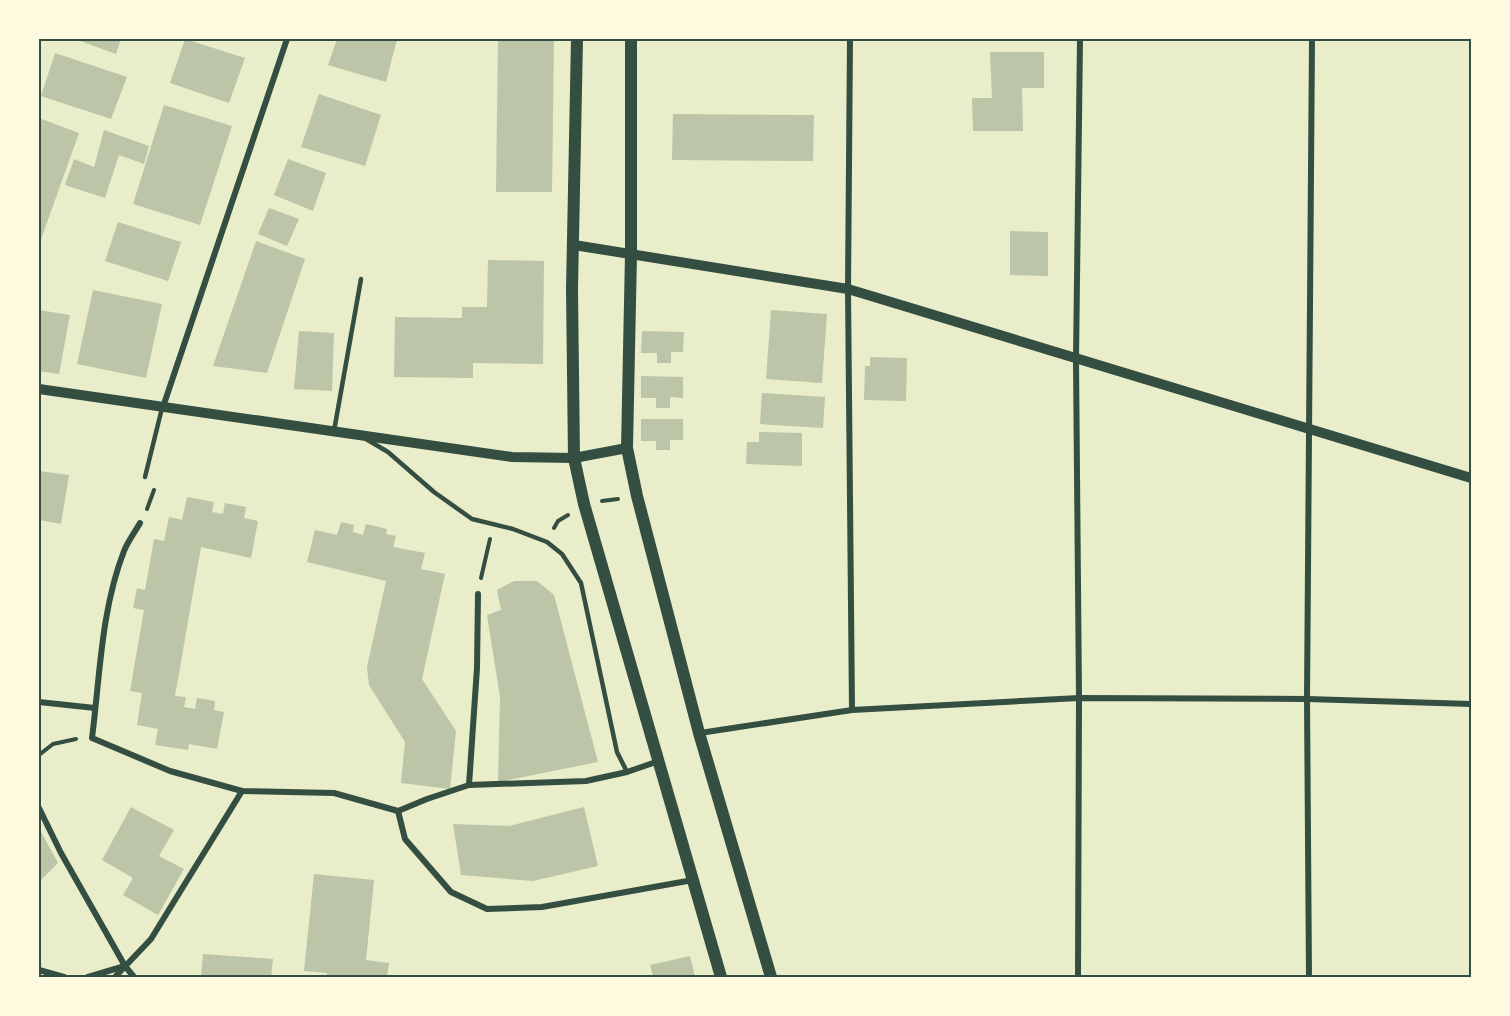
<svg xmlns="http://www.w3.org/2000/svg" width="1510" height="1016" font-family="'Nunito Sans',sans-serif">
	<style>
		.building { fill: #bcc5a7 }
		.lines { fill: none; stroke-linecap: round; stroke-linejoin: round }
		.path { stroke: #344e41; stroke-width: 4 }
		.service { stroke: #344e41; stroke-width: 4.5 }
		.minor { stroke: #344e41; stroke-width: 6 }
		.tertiary { stroke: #344e41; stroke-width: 10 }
		.secondary { stroke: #344e41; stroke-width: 12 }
		.neatline { fill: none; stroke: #344e41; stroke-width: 2 }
	</style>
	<rect width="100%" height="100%" fill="#e9edc9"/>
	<!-- building -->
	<g class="building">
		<polygon points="75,39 121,39 116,54"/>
		<polygon points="185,39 245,58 229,103 170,83"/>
		<polygon points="337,39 397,39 386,82 328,65"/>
		<polygon points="498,39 554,39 552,192 496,192"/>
		<polygon points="990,52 1044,52 1044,88 1022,88 1023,131 973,131 972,98 992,98"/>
		<polygon points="55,53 127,77 111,119 41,96"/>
		<polygon points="319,94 381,115 365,166 301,147"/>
		<polygon points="164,105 232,126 200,225 133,204"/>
		<polygon points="673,114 814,115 813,161 672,160"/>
		<polygon points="39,118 79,133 39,245"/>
		<polygon points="104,130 149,146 144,164 119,155 105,198 65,185 74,159 94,167"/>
		<polygon points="288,159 326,173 313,211 274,195"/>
		<polygon points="269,208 299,219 287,246 258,234"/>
		<polygon points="118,222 181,242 168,281 105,261"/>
		<polygon points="1010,231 1048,232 1048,276 1010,275"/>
		<polygon points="256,241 305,259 267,373 213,366"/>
		<polygon points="488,260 544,261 543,364 473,363 473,378 394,377 395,317 462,318 462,307 487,307"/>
		<polygon points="93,290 162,304 146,378 77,364"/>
		<polygon points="39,310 70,315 59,374 39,371"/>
		<polygon points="771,310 827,314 822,383 766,379"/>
		<polygon points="299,331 334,333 332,391 294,389"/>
		<polygon points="642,331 684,332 683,352 671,352 671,363 657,363 657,353 641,353"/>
		<polygon points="870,357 907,358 906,401 864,400 865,366 870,366"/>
		<polygon points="641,376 683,377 683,398 670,397 670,408 656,408 656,398 641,398"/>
		<polygon points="762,393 825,397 823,428 760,424"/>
		<polygon points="641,419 683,419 683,440 670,440 670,450 656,450 656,441 641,441"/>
		<polygon points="759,432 802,433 802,466 746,464 747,442 759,442"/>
		<polygon points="39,471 69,475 61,524 39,520"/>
		<polygon points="187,497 214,502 212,512 223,514 225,503 246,507 244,518 258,521 251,558 201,547 175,696 186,697 184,707 195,709 197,698 215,701 214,710 224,712 217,749 189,744 188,750 155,745 158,729 137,725 142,693 130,691 144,610 133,608 137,588 145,590 154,539 164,541 169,517 182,520"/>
		<polygon points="341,522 354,525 353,532 363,535 366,524 387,529 386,534 396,536 393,547 425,553 421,569 445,574 422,679 456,731 450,789 401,783 405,742 369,685 367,667 386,581 307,562 315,530 337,535"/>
		<polygon points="514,581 537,581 554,595 598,762 498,782 500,697 487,615 501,610 497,590"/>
		<polygon points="131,807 174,830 159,856 184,869 158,915 123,895 133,878 102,860"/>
		<polygon points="584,807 598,866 533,881 461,875 453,824 509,826"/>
		<polygon points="39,828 58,863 39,882"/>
		<polygon points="314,874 374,880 366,960 389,963 387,977 326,977 327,973 304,971"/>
		<polygon points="203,954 273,959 271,977 201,977"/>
		<polygon points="690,956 695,977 653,977 650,965"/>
	</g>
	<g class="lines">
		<!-- path -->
		<g class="path">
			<polyline points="602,501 618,499"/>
			<polyline points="147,509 154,490"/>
			<polyline points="554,528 558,521 568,515"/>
			<polyline points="481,578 490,539"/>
			<polyline points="39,755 53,744 76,739"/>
		</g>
		<!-- service -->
		<g class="service">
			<polyline points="334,431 361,279"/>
			<polyline points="366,439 388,452 434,492 472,519 513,529 547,542 562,554 581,583 617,752 627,772"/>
			<polyline points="145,477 162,408"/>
		</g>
		<!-- minor -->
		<g class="minor">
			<polyline points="850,39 848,289 852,710"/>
			<polyline points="163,407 287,39"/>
			<path d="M140 523C135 532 128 541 124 551 101 610 100 676 92 738L170 771 242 791 334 793 398 811 427 799 469 785 477 668 478 594"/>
			<polyline points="39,702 95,708"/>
			<polyline points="700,733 852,710 1079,698 1307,699 1471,704"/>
			<polyline points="469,785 586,781 627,772 659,761"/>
			<polyline points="39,808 61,853 125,966"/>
			<polyline points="398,811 405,839 451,892 487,909 542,907 693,880"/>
			<polyline points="39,970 64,977"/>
			<polyline points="88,977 125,966 134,977"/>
			<polyline points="115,977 151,939 242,791"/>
			<polyline points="1078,977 1079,698 1076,360 1080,39"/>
			<polyline points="1309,977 1307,699 1312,39"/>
		</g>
		<!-- tertiary -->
		<g class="tertiary">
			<polyline points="574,245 848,289 1471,478"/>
			<polyline points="39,389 512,457 574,458 627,448"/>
		</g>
		<!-- secondary -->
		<g class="secondary">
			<polyline points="577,39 572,289 574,458 584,504 721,977"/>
			<polyline points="631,39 631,254 627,448 637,496 699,733 771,977"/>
		</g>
	</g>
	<!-- border -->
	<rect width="1510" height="1016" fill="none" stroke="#fefae0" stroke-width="81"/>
	<rect x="40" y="40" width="1430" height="936" class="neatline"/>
</svg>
